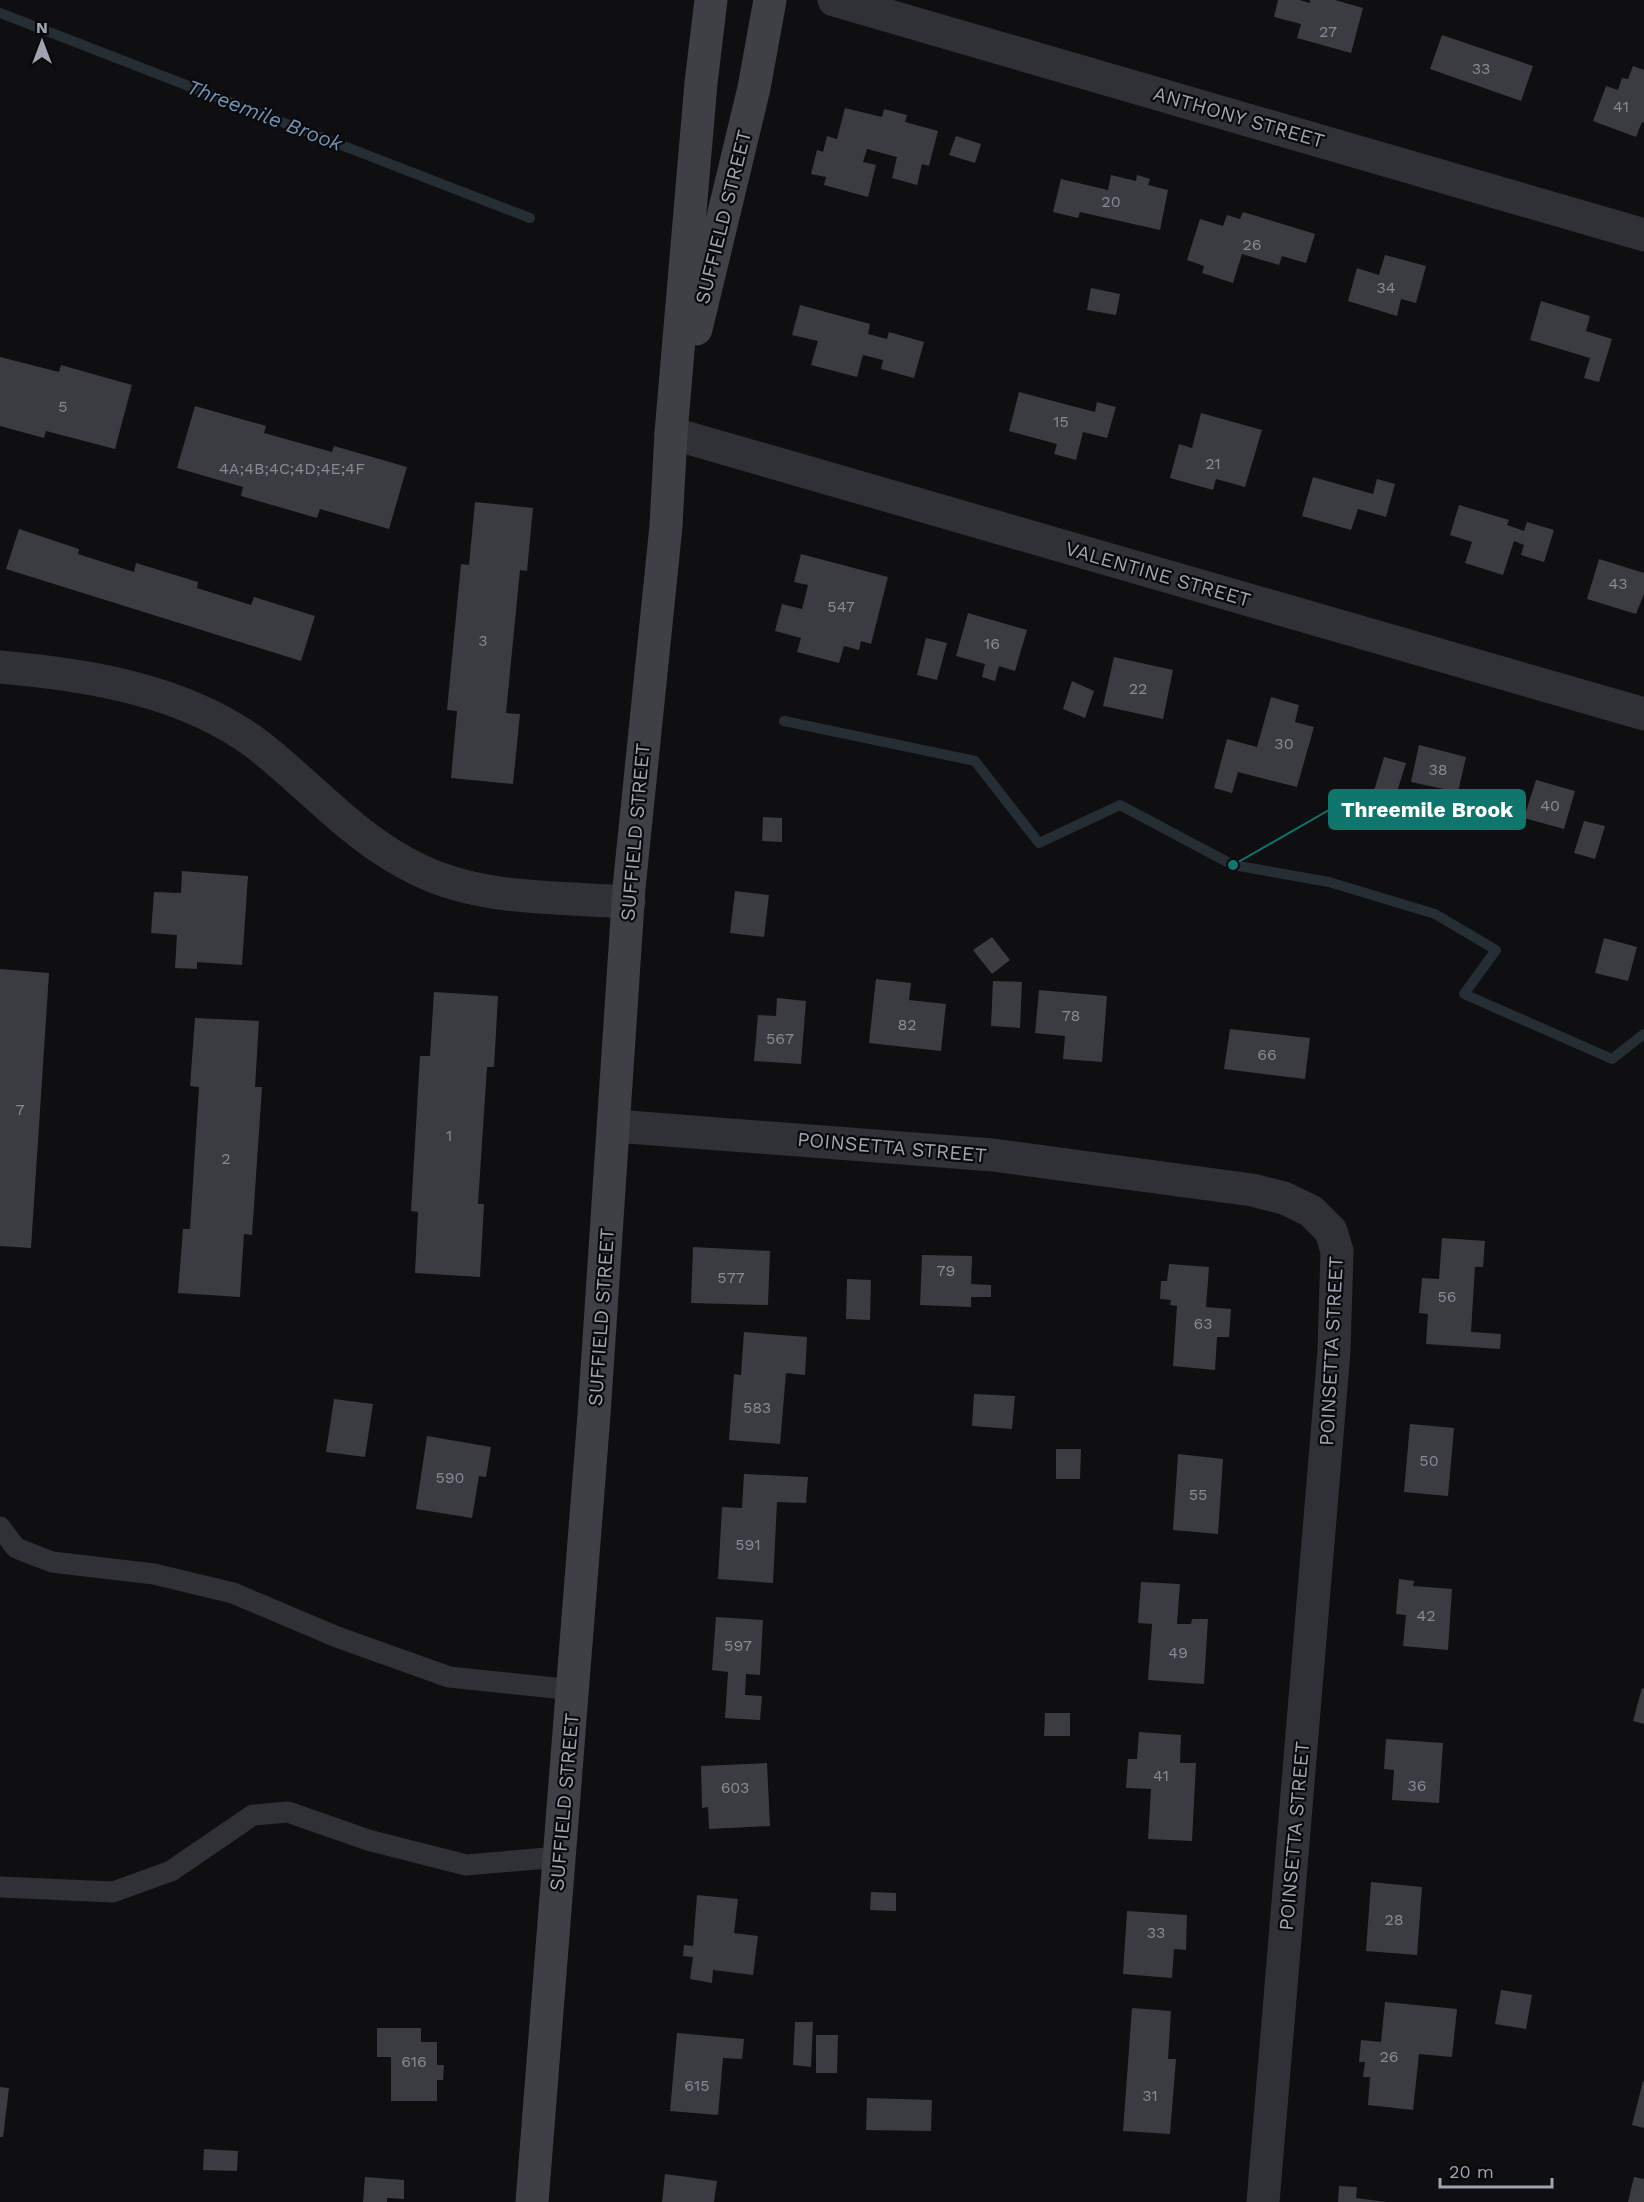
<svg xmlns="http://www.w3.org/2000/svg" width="1644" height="2202" font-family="'Work Sans',sans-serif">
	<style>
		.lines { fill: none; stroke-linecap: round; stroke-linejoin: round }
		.stream { stroke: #252d35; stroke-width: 10 }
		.building { fill: #3b3c41 }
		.lane { stroke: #303136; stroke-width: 21 }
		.street { stroke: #303136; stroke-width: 33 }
		.secondary { stroke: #3e4046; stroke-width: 33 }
		.labels { text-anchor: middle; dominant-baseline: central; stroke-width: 4.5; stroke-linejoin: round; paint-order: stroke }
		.number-label { font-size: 16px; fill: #868a96 }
		.street-label { font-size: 20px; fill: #9fa4b3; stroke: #0a0a0c }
		.water-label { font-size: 21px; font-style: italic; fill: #7192b3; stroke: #0a0a0c }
		.leader { fill: none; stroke: #0f766e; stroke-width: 2 }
		.callout-dot { fill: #0f766e; stroke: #0a0a0c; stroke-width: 2 }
		.callout { fill: #0f766e; stroke: #0f766e; stroke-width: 2 }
		.callout-label { font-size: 21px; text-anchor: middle; font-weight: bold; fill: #fff }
	</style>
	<rect width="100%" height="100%" fill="#0f0f11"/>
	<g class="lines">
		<!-- stream -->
		<g class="stream">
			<polyline points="0,13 530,218"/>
			<polyline points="784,721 975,761 1039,843 1120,805 1233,865 1329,882 1435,914 1496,950 1464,994 1612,1059 1644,1034"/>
		</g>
	</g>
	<!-- building -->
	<g class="building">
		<polygon points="1278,0 1299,0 1310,3 1310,0 1335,0 1363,8 1351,53 1297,38 1301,24 1274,17"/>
		<polygon points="1442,35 1533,66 1521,101 1430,69"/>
		<polygon points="1633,66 1644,70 1644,123 1642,122 1636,137 1593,121 1606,86 1618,90 1622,78 1628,79"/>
		<polygon points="845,108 882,117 884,109 907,115 905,122 938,131 929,166 922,164 917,185 892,178 897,157 867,149 863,162 876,165 868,197 824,185 826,177 811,174 817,150 823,152 827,136 837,139"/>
		<polygon points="956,136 981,144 975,163 949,155"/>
		<polygon points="1111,175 1136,181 1137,175 1150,179 1148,185 1168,190 1160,230 1080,212 1078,218 1053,212 1061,179 1108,190"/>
		<polygon points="1243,212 1315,234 1306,263 1282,256 1279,265 1242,254 1233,283 1202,273 1204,266 1187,260 1200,219 1223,226 1227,215 1240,219"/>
		<polygon points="1385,255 1426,266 1416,303 1401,299 1397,316 1348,301 1357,268 1379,275"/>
		<polygon points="1091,288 1120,294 1116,315 1087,310"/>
		<polygon points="1541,301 1590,316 1586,331 1612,339 1599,382 1584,378 1590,358 1530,340"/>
		<polygon points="800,305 870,324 868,334 887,339 889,332 924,342 914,378 881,369 883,360 863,355 857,377 811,365 818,341 792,335"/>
		<polygon points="0,357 59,372 61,365 132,385 115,449 46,431 44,438 0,426"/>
		<polygon points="1019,392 1095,412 1097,402 1116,407 1107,438 1083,432 1076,460 1054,454 1057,444 1009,431"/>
		<polygon points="195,406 266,426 264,433 332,452 334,446 407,467 389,529 320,509 317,518 241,496 243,487 177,468"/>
		<polygon points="1201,413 1262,430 1245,487 1216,479 1213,490 1170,478 1179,444 1192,448"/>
		<polygon points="1313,477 1373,494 1377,479 1395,484 1386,517 1358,509 1351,530 1302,516"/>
		<polygon points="475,502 533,508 527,571 520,570 506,713 520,714 513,784 451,778 457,711 447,710 461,564 469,565"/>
		<polygon points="1459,505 1509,520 1507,525 1524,531 1527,522 1554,530 1544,562 1521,555 1524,545 1514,541 1503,575 1465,563 1472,542 1450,535"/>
		<polygon points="19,529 79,549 78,554 134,572 136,563 198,582 197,588 251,605 254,597 315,616 301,661 6,569"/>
		<polygon points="801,554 888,577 871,644 861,641 859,650 844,646 839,663 797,652 801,638 775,631 782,604 802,609 808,585 794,582"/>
		<polygon points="1599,559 1644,573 1644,594 1636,614 1587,599"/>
		<polygon points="968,613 1027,630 1015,671 999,666 995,681 982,677 985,664 956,656"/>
		<polygon points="926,638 947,643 937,680 917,675"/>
		<polygon points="1114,657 1173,670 1163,719 1103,706"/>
		<polygon points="1072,681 1094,691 1085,718 1063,709"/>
		<polygon points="1271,697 1299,705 1295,722 1314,727 1297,787 1238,772 1232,793 1214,788 1227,739 1257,747"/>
		<polygon points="1419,745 1466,757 1458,792 1411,782"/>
		<polygon points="1384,757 1406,763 1395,798 1374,791"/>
		<polygon points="1536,780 1575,791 1564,829 1524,818"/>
		<polygon points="763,817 782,818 782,842 762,841"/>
		<polygon points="1584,821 1605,826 1595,859 1574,853"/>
		<polygon points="182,871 248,876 242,965 197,962 197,969 175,968 177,935 151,933 154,892 181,893"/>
		<polygon points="735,891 769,895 764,937 730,933"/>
		<polygon points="992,937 1010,960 992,974 973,950"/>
		<polygon points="1604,938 1637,947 1628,981 1595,973"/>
		<polygon points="0,969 49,973 31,1248 0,1246"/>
		<polygon points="876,979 911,983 909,1000 946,1004 941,1051 869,1043"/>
		<polygon points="993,981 1022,982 1020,1028 991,1026"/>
		<polygon points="1039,990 1107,996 1102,1062 1063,1059 1065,1036 1035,1033"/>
		<polygon points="434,992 498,996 494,1067 487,1067 478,1204 484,1204 480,1277 415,1273 418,1212 411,1211 420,1056 430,1056"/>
		<polygon points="777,998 806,1001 801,1064 754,1061 758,1015 776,1016"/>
		<polygon points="195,1018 259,1021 255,1087 262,1087 252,1235 244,1234 240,1297 178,1293 183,1229 190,1229 199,1087 190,1086"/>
		<polygon points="1230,1029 1310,1038 1305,1079 1224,1069"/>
		<polygon points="1442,1238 1485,1241 1483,1267 1475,1267 1471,1332 1501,1334 1500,1349 1426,1344 1428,1314 1419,1313 1422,1278 1439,1279"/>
		<polygon points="693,1247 770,1251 768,1305 691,1303"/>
		<polygon points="922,1255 972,1256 971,1284 991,1285 991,1297 971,1297 971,1307 920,1305"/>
		<polygon points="1169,1264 1209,1267 1206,1307 1231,1309 1229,1337 1217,1337 1215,1370 1173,1366 1177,1306 1170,1305 1171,1300 1160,1299 1161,1281 1167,1281"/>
		<polygon points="847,1279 871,1280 870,1320 846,1319"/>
		<polygon points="744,1332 807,1337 805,1375 786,1373 780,1444 729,1440 734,1374 741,1375"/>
		<polygon points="974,1394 1015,1396 1012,1429 972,1426"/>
		<polygon points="334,1399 373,1404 365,1457 326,1452"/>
		<polygon points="1410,1424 1454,1428 1448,1496 1404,1492"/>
		<polygon points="427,1436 491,1447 486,1477 479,1476 472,1518 416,1509"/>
		<polygon points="1056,1449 1081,1449 1080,1479 1056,1479"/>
		<polygon points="1178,1454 1223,1459 1218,1534 1173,1530"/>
		<polygon points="744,1474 808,1477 806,1503 777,1502 773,1583 718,1579 722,1507 742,1508"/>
		<polygon points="1399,1579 1414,1581 1413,1586 1452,1589 1448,1650 1403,1646 1406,1615 1396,1614"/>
		<polygon points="1141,1582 1180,1584 1177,1624 1191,1624 1192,1619 1208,1619 1204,1684 1148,1680 1152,1624 1138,1623"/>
		<polygon points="716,1617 763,1620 760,1675 746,1674 745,1695 762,1696 760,1720 725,1718 728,1672 712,1670"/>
		<polygon points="1642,1688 1644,1689 1644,1724 1633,1721"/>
		<polygon points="1045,1713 1070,1713 1070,1736 1044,1736"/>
		<polygon points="1139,1732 1181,1735 1180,1763 1196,1763 1192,1841 1148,1839 1151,1789 1126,1788 1128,1759 1137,1759"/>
		<polygon points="1386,1739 1443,1743 1439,1803 1392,1800 1394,1770 1384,1769"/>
		<polygon points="767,1763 770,1826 709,1829 708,1807 702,1808 701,1766"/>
		<polygon points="1371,1882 1422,1887 1417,1955 1366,1951"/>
		<polygon points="871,1892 896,1893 896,1911 870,1910"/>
		<polygon points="697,1895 738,1899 734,1933 758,1936 753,1975 713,1970 712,1983 690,1979 693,1957 683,1956 684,1945 693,1946"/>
		<polygon points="1127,1911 1187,1915 1186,1950 1174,1949 1172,1978 1123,1974"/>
		<polygon points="1501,1990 1532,1995 1526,2029 1495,2024"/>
		<polygon points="1385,2002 1457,2009 1452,2057 1419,2054 1413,2110 1368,2105 1370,2077 1363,2077 1365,2062 1359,2062 1361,2040 1381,2042"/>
		<polygon points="1132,2008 1171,2011 1168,2059 1176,2059 1170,2134 1123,2131"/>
		<polygon points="795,2022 813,2022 811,2067 793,2065"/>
		<polygon points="377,2028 421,2028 421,2042 437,2042 437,2065 444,2065 443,2080 437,2080 437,2101 391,2101 391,2057 377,2057"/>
		<polygon points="677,2033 744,2039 742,2059 723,2058 718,2115 670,2111"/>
		<polygon points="816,2035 838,2035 837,2073 816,2073"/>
		<polygon points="1643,2081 1644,2081 1644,2128 1632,2125"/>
		<polygon points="0,2087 9,2088 3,2137 0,2137"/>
		<polygon points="867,2098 932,2100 931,2131 866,2130"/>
		<polygon points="204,2149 238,2151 237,2171 203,2170"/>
		<polygon points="665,2174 717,2181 714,2202 662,2202"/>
		<polygon points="365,2177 404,2180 404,2199 387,2198 387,2202 363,2202"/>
		<polygon points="1634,2177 1644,2179 1644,2202 1628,2202"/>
		<polygon points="1339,2186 1357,2187 1356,2198 1386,2202 1338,2202"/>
	</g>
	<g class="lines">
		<!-- lane -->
		<g class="lane">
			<polyline points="0,1527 16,1548 52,1562 154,1574 233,1593 337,1637 449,1677 574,1690"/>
			<polyline points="0,1887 113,1892 171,1871 253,1815 288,1812 368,1840 466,1865 559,1857"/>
		</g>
		<!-- street -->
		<g class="street">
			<polyline points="834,0 1644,235"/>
			<polyline points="671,433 1644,714"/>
			<path d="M0 667C89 675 185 690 258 745 312 787 355 840 419 870 483 901 559 897 629 902"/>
			<polyline points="615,1126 993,1155 1252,1190 1284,1198 1311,1211 1331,1231 1337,1251 1334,1351 1263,2202"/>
		</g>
		<!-- secondary -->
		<g class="secondary">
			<polyline points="696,329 754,88 770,0"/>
			<polyline points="532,2202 594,1415 629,888 666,526 671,433 701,83 711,0"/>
		</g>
	</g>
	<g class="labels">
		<!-- number labels -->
		<g class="number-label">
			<text x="1328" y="31">27</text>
			<text x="1481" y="68">33</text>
			<text x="1621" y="106">41</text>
			<text x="1111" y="201">20</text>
			<text x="1252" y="244">26</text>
			<text x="1386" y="287">34</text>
			<text x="63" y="406">5</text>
			<text x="1061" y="421">15</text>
			<text x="1213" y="463">21</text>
			<text x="292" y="468">4A;4B;4C;4D;4E;4F</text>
			<text x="1618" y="583">43</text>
			<text x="841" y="606">547</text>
			<text x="483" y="640">3</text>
			<text x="992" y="643">16</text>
			<text x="1138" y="688">22</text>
			<text x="1284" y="743">30</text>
			<text x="1438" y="769">38</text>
			<text x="1550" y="805">40</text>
			<text x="1071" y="1015">78</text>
			<text x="907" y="1024">82</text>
			<text x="780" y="1038">567</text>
			<text x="1267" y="1054">66</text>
			<text x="20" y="1109">7</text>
			<text x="449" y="1135">1</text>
			<text x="226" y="1158">2</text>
			<text x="946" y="1270">79</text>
			<text x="731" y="1277">577</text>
			<text x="1447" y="1296">56</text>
			<text x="1203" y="1323">63</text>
			<text x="757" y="1407">583</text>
			<text x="1429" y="1460">50</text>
			<text x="450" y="1477">590</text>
			<text x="1198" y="1494">55</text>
			<text x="748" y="1544">591</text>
			<text x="1426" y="1615">42</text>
			<text x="738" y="1645">597</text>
			<text x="1178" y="1652">49</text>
			<text x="1161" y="1775">41</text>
			<text x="1417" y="1785">36</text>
			<text x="735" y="1787">603</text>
			<text x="1394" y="1919">28</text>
			<text x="1156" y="1932">33</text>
			<text x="1389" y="2056">26</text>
			<text x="414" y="2061">616</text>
			<text x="697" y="2085">615</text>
			<text x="1150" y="2095">31</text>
		</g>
		<!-- street labels -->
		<g class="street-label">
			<text transform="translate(1239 117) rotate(16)">ANTHONY STREET</text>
			<text transform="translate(723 217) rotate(-76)">SUFFIELD STREET</text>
			<text transform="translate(1158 574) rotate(16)">VALENTINE STREET</text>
			<text transform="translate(635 832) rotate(-85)">SUFFIELD STREET</text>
			<text transform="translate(892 1147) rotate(5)">POINSETTA STREET</text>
			<text transform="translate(601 1317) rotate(-86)">SUFFIELD STREET</text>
			<text transform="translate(1331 1351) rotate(-87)">POINSETTA STREET</text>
			<text transform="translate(564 1802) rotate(-85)">SUFFIELD STREET</text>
			<text transform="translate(1294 1836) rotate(-85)">POINSETTA STREET</text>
		</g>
		<!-- water labels -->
		<g class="water-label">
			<text transform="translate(265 115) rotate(21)">Threemile Brook</text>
		</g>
	</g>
	<!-- callouts -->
	<path class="leader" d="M1233 865L1329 810"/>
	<circle class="callout-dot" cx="1233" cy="865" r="6"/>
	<rect class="callout" x="1329" y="790" width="196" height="39" rx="6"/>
	<g class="callout-label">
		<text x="1427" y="817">Threemile Brook</text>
	</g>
	<!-- north arrow -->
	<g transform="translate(42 42)" stroke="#0a0a0c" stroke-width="4.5" paint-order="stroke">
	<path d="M0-4.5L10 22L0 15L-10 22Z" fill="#9fa4b3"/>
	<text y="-9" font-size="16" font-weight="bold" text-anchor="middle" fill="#9fa4b3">N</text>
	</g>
	<!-- scale -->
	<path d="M1440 2178v9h112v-9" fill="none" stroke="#9fa4b3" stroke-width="3"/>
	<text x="1449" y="2178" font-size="18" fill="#9fa4b3" stroke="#0a0a0c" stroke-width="4.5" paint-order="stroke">20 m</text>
</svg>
